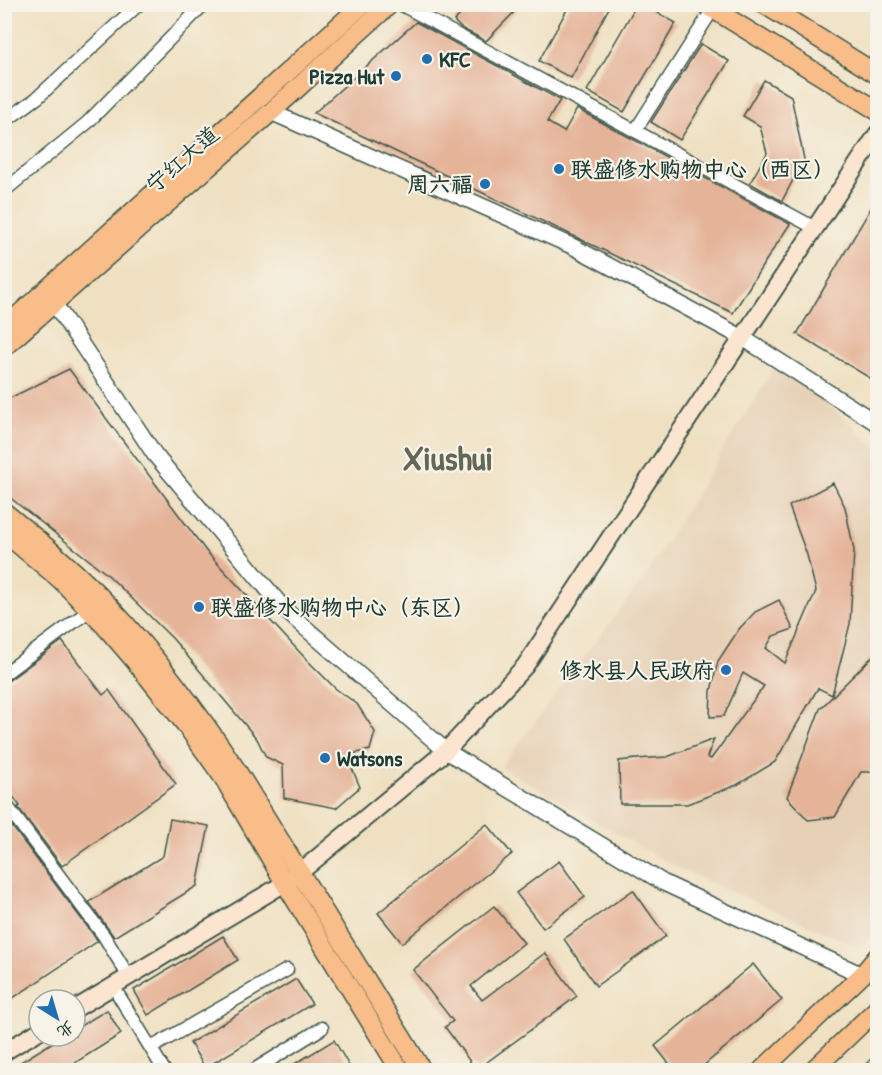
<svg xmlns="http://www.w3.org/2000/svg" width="882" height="1075" font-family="'Patrick Hand','LXGW WenKai TC',sans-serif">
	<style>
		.built { fill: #e6d1b6 }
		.building { fill: #e5b398 }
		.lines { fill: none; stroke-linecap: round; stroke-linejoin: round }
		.minor-casing { stroke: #3e5549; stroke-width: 15 }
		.tertiary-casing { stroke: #3e5549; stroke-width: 18 }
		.secondary-casing { stroke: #3e5549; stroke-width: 20 }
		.primary-casing { stroke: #3e5549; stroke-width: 21 }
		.minor { stroke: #fff; stroke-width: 12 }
		.tertiary { stroke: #fff; stroke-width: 15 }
		.secondary { stroke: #fce5d0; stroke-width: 16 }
		.primary { stroke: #f8bd89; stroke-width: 18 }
		.poi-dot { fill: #1f6fb2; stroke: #f7f3e8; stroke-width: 2 }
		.labels { text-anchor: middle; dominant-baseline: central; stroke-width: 4.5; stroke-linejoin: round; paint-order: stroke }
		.poi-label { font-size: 22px; font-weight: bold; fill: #1f3d34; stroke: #f7f3e8; text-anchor: start }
		.street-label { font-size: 22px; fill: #1f3d34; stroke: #f7f3e8 }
		.town-label { font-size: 34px; font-weight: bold; fill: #646657; stroke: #f7f3e8 }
	</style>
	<rect width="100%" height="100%" fill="#f7f3e8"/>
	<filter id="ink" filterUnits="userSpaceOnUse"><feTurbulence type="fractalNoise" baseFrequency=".0167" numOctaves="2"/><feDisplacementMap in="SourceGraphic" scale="12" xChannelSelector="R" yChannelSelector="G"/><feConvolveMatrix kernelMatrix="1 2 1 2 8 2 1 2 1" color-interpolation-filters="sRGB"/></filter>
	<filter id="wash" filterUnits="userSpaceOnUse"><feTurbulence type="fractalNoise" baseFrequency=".008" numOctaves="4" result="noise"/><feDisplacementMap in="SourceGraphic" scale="24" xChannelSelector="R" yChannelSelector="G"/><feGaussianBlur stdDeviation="1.35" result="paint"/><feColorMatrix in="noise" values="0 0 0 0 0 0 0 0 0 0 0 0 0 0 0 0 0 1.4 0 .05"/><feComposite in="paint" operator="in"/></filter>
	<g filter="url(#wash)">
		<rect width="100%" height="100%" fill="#efe0c1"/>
		<!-- built -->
		<polygon class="built" points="778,361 877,447 878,928 861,948 677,868 501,767 647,574"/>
		<g id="blocks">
			<!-- building -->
			<g class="building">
				<polygon points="471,4 522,4 486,41 461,28 454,21"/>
				<polygon points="570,4 611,4 571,78 539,61"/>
				<polygon points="637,4 642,4 676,23 624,112 587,91"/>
				<polygon points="416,22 560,100 547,122 564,132 577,109 790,224 763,265 733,313 578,238 314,113"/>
				<polygon points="701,44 729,61 680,140 651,122"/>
				<polygon points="764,80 791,96 804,159 782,201 750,183 767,153 760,126 743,116"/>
				<polygon points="878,196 878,383 797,334"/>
				<polygon points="69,369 206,551 306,659 336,689 357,704 375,732 370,750 352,754 351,766 360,787 336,808 284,798 283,765 266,757 257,739 173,639 108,575 4,493 4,401"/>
				<polygon points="833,483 845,507 854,550 850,624 832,695 818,688 775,762 737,785 687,804 620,804 619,761 636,759 667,757 714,739 707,757 711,759 764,686 743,673 724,716 710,717 711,691 718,661 739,629 755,612 779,600 793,629 773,636 766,648 785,663 816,591 807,555 789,506"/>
				<polygon points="62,641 103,695 109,690 176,784 62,866 18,807 20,806 4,784 4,684"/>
				<polygon points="878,651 878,765 873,772 861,772 835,817 808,820 787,797 820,709"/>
				<polygon points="5,817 98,941 4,1004 4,817"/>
				<polygon points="170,819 209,826 197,886 114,937 89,902 163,856"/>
				<polygon points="487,824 512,854 402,943 378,913"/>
				<polygon points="559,861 585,897 543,928 516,893"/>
				<polygon points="633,890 666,936 596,986 564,939"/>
				<polygon points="494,906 524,943 471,986 482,1000 545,953 577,996 476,1070 445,1027 453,1021 413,970"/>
				<polygon points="223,936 238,960 148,1015 134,990"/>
				<polygon points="753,964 782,1000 697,1071 675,1071 655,1046"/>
				<polygon points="296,979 312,1004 205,1068 190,1043"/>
				<polygon points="107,1010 121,1034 62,1071 6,1071 63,1036 75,1036 75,1029"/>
				<polygon points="334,1040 349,1066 341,1071 283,1071"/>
				<polygon points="878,1052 878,1071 859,1071"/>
			</g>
		</g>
	</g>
	<g filter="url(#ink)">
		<use href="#blocks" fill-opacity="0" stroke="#3e5549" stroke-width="1.5"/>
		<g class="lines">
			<!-- minor casing -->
			<g class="minor-casing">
				<g id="minor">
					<polyline points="400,4 815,228"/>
					<polyline points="4,122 37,98 139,4"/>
					<polyline points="635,131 713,9"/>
					<polyline points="4,191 87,123 204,4"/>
					<polyline points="4,674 90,610 95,607"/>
					<polyline points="4,802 104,936 129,977"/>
					<polyline points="113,986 164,1070"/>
					<polyline points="151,1048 287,970"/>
					<polyline points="254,1070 322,1028"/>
				</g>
			</g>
			<!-- tertiary casing -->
			<g class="tertiary-casing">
				<g id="tertiary">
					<polyline points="271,112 574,247 743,338 878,424"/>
					<polyline points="54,303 155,455 285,610 446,751 664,883 862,975"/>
				</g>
			</g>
			<!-- secondary casing -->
			<g class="secondary-casing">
				<g id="secondary">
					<polyline points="75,1009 285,883 299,873 446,751 525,666 878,133"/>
					<polyline points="4,1052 39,1031"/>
				</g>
			</g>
			<!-- primary casing -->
			<g class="primary-casing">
				<g id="primary">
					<polyline points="705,4 878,111"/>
					<polyline points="764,4 878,75"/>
					<polyline points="4,328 363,4"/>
					<polyline points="4,347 271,112 390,4"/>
					<path d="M4 512C40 541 76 571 107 604 156 656 198 712 237 771L422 1070"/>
					<polyline points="4,532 61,580 104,625 135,661 186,725 223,777 285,883 400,1070"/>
					<polyline points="762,1070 862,975 878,956"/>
					<polyline points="813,1070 878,1008"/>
				</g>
			</g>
			<!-- minor -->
			<use href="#minor" class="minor"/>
			<!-- tertiary -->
			<use href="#tertiary" class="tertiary"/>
			<!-- secondary -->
			<use href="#secondary" class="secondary"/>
			<!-- primary -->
			<use href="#primary" class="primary"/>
		</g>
	</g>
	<!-- markers -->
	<g class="poi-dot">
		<circle cx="427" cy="59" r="6"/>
		<circle cx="396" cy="76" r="6"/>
		<circle cx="559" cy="169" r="6"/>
		<circle cx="485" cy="184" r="6"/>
		<circle cx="199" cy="607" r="6"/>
		<circle cx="726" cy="670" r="6"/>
		<circle cx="325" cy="758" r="6"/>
	</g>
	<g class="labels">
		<!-- poi labels -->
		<g class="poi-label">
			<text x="439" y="59">KFC</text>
			<text x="384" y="76" text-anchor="end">Pizza Hut</text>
			<text x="571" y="169">联盛修水购物中心（西区）</text>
			<text x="473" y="184" text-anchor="end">周六福</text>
			<text x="211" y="607">联盛修水购物中心（东区）</text>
			<text x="714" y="670" text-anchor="end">修水县人民政府</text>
			<text x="337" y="758">Watsons</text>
		</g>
		<!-- street labels -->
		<g class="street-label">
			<text transform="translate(182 159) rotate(-41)">宁红大道</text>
		</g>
		<!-- town labels -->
		<g class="town-label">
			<text x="448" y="458">Xiushui</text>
		</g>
	</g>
	<!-- margin -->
	<rect width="882" height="1075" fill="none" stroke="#f7f3e8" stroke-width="24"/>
	<!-- north arrow -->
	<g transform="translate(57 1018) rotate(143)"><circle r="28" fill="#f7f3e8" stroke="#a1aaa0" stroke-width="1.5"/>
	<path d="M0-4.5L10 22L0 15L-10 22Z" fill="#1f6fb2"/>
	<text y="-9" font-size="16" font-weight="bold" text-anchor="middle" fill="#1f3d34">北</text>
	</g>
</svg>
